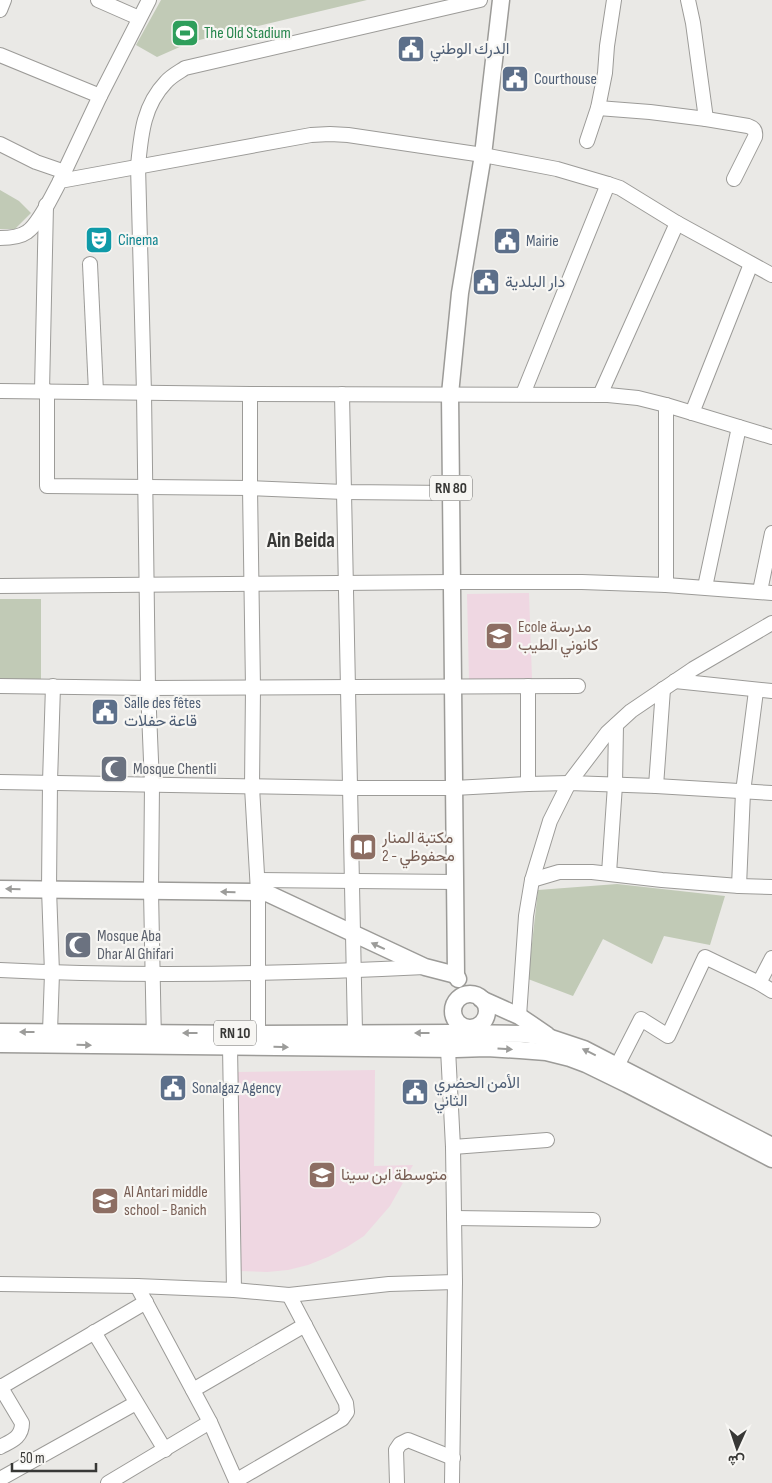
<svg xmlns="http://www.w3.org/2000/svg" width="772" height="1483" font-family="'Sofia Sans Condensed',Vazirmatn,sans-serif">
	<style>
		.education { fill: #efd7e2 }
		.green { fill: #c1cab6 }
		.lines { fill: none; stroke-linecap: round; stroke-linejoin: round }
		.minor-casing { stroke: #9c9b98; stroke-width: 16 }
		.major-casing { stroke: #9c9b98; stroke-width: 19 }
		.minor { stroke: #fff; stroke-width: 14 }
		.major { stroke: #fff; stroke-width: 16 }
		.oneway { fill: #9c9c9a }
		.labels { text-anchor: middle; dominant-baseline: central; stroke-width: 4.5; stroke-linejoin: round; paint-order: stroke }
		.shield { fill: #f7f6f3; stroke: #71716f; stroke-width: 1 }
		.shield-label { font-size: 15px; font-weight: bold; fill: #383836 }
		.leisure-label { font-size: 16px; fill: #27864d; stroke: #f7f6f3; text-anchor: start }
		.service-label { font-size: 16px; fill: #4e5e75; stroke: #f7f6f3; text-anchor: start }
		.culture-label { font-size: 16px; fill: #0d838f; stroke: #f7f6f3; text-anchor: start }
		.education-label { font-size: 16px; fill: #785e54; stroke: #f7f6f3; text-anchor: start }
		.worship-label { font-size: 16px; fill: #5b616d; stroke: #f7f6f3; text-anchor: start }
		.district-label { font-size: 21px; font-weight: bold; fill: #383836; stroke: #f7f6f3 }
	</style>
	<rect width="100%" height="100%" fill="#eae9e6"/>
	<!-- education -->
	<g class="education">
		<polygon points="529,593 532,679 469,680 467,594"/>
		<polygon points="375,1070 374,1166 413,1165 390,1206 364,1236 347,1247 328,1257 308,1265 288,1270 267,1272 238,1271 237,1072"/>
	</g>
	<!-- green -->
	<g class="green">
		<polygon points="161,0 367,0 191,42 157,57 136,45"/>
		<polygon points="0,190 19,201 31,213 15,229 0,229"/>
		<rect x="0" y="599" width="41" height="80"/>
		<polygon points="617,884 725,896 710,945 664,936 652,964 603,939 573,996 528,979 538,890"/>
	</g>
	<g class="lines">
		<!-- minor casing -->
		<g class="minor-casing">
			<g id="minor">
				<polyline points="98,0 139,18"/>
				<polyline points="0,10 4,0"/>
				<polyline points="0,55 100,96"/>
				<polyline points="598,108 650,112 706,119 693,23 688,0"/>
				<path d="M706 119 748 126C754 128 756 131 755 137L734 179"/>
				<polyline points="587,141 598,108 605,73 607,46 614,0"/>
				<polyline points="0,144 36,162 65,172"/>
				<polyline points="60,181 100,96 149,0"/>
				<path d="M0 238C9 238 20 237 27 232 39 224 53 194 60 181L311 135 330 134 348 135 483 155 557 169 608 184 620 188 677 223 772 275"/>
				<polyline points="90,264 96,392"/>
				<polyline points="0,391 250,394 608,395 638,398 666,405 772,437"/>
				<polyline points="42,391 46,205"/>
				<polyline points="47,391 47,486 250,488 344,492 451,493"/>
				<polyline points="250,394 250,488 253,688 252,787 258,892 258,1034"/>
				<polyline points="342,394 355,1032"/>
				<polyline points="523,394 608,184"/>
				<polyline points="600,395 677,223"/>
				<polyline points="666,405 666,585"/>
				<polyline points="692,413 751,264"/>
				<polyline points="0,586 453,582 582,582 666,585 772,593"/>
				<polyline points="705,587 739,427"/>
				<polyline points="760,591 772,533"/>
				<polyline points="675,681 772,691"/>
				<polyline points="0,686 148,688 578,686"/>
				<polyline points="0,782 350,788 454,788 528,784 569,783 656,786 772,793"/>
				<polyline points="528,784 528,686"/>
				<polyline points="656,786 663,689"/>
				<polyline points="609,873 615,785 616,725"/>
				<polyline points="258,880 455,882"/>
				<polyline points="532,880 559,872 592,872 662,880 739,886 772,887"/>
				<polyline points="739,886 743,792 756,691"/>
				<polyline points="772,958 759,983 772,991"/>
				<path d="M0 970C141 977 284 974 425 967"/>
				<polyline points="519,1016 526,916 532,880 550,821 569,783 607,733 631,711 693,669 772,623"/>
				<polyline points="50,1032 52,973 49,889 50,782 53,686"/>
				<path d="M154 1043 151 891 152 784 148 688 144 393 138 166C141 135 143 106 166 82 171 76 179 72 185 68L480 0"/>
				<polyline points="230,1046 234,1290"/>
				<polyline points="448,1049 453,1147 455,1282 452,1483"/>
				<polyline points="617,1066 641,1019 668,1036 705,957 759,983"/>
				<polyline points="453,1147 547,1140"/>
				<polyline points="454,1218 593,1220"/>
				<polyline points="0,1284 137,1286 234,1290 289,1295 389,1284 455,1282"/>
				<polyline points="137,1286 210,1422 237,1483"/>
				<polyline points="94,1332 165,1450"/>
				<path d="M0 1386 22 1423C22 1438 11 1441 0 1447"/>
				<polyline points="1,1387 146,1302"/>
				<polyline points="193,1390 305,1325"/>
				<polyline points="0,1479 136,1403"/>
				<polyline points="237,1480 342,1419 347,1412 346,1403 289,1295"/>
				<polyline points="108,1483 210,1422"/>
				<polyline points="397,1483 396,1450 400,1444 408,1440 453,1458"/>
			</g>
		</g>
		<!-- major casing -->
		<g class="major-casing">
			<g id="major">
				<polyline points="0,889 258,892 269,894 425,967 456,975"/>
				<polyline points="458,979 456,975 450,394 460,293 483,155 501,0"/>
				<circle cx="470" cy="1011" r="17"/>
				<polyline points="481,999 519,1016 547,1035"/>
				<polyline points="0,1032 258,1034 451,1033 525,1034 551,1038 584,1049 772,1146"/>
				<polyline points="0,1044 456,1049 487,1048 520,1050 546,1052 570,1058 586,1064 627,1084 772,1159"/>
			</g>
		</g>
		<!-- minor -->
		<use href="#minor" class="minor"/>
		<!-- major -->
		<use href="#major" class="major"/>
	</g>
	<!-- one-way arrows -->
	<defs><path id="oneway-solid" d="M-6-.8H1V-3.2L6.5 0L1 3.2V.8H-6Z" transform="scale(1.25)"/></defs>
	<g class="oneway">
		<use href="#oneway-solid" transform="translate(13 889) rotate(-179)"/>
		<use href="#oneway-solid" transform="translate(228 892) rotate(-179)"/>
		<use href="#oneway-solid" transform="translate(378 946) rotate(-155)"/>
		<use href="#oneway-solid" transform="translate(27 1032) rotate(-180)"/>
		<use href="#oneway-solid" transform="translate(190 1033) rotate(-180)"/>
		<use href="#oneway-solid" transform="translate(422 1033) rotate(-180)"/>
		<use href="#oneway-solid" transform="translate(84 1045) rotate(1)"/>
		<use href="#oneway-solid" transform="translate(281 1047) rotate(1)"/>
		<use href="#oneway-solid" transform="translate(505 1049) rotate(3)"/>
		<use href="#oneway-solid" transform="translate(589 1052) rotate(-154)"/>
	</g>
	<!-- icons -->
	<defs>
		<g id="stadium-square" transform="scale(1.4375)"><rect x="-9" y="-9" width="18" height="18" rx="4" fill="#2e9e5b" stroke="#f7f6f3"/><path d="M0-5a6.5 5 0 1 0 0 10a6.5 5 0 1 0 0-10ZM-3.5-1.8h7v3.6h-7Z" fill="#fff"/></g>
		<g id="civic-square" transform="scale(1.4375)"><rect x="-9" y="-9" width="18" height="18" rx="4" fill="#5c6f8a" stroke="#f7f6f3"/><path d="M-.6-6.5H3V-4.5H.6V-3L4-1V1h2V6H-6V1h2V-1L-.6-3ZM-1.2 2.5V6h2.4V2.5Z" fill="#fff"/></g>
		<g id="theatre-square" transform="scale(1.4375)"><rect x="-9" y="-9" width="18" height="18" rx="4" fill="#0f9aa8" stroke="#f7f6f3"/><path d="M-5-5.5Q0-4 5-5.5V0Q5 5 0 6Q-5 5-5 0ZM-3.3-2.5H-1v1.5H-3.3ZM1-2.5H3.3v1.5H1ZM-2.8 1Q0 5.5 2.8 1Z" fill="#fff"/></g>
		<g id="school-square" transform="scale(1.4375)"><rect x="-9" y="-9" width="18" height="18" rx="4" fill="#8d6e63" stroke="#f7f6f3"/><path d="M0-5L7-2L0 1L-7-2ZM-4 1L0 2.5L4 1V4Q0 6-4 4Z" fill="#fff"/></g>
		<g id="mosque-square" transform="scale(1.4375)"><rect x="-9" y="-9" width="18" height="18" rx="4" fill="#6b7280" stroke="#f7f6f3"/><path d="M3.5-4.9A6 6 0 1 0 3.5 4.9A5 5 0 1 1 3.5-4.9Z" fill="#fff"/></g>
		<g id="library-square" transform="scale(1.4375)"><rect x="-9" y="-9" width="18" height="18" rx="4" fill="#8d6e63" stroke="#f7f6f3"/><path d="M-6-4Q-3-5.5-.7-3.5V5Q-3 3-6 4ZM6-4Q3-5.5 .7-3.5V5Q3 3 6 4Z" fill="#fff"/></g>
	</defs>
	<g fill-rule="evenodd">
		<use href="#stadium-square" x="185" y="33"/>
		<use href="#civic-square" x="411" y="49"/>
		<use href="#civic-square" x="515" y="79"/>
		<use href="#theatre-square" x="99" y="240"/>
		<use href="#civic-square" x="507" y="241"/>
		<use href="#civic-square" x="486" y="282"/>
		<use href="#school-square" x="499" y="636"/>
		<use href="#civic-square" x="105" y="712"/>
		<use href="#mosque-square" x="114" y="769"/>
		<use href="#library-square" x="363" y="847"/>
		<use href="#mosque-square" x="78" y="945"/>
		<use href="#civic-square" x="173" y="1088"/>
		<use href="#civic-square" x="415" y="1092"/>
		<use href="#school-square" x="322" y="1175"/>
		<use href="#school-square" x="105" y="1201"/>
	</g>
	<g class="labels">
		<!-- shield labels -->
		<g class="shield">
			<rect x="430" y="475.5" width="42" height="25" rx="4"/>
			<rect x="214" y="1020.5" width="42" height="25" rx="4"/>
		</g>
		<g class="shield-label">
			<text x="451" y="488">RN 80</text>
			<text x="235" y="1033">RN 10</text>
		</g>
		<!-- leisure labels -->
		<g class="leisure-label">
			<text x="204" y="33">The Old Stadium</text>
		</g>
		<!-- service labels -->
		<g class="service-label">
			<text x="430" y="49">الدرك الوطني</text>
			<text x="534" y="79">Courthouse</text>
			<text x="526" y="241">Mairie</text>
			<text x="505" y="282">دار البلدية</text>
			<text x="124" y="703">Salle des fêtes<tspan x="124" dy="18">قاعة حفلات</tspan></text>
			<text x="434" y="1083">الأمن الحضري<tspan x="434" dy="18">الثاني</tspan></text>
			<text x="192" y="1088">Sonalgaz Agency</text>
		</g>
		<!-- culture labels -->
		<g class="culture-label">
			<text x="118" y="240">Cinema</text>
		</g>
		<!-- education labels -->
		<g class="education-label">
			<text x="518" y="627">Ecole مدرسة<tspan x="518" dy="18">كانوني الطيب</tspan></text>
			<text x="382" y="838">مكتبة المنار<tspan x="382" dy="18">2 - محفوظي</tspan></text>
			<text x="341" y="1175">متوسطة ابن سينا</text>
			<text x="124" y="1192">Al Antari middle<tspan x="124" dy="18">school - Banich</tspan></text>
		</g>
		<!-- worship labels -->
		<g class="worship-label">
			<text x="133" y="769">Mosque Chentli</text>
			<text x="97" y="936">Mosque Aba<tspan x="97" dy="18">Dhar Al Ghifari</tspan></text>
		</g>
		<!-- district labels -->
		<g class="district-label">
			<text x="301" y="540">Ain Beida</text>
		</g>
	</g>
	<!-- north arrow -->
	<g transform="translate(737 1448) rotate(183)" stroke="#f7f6f3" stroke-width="4" paint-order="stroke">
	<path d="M0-4L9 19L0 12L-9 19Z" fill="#383836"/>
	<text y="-8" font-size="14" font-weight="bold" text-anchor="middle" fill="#383836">ش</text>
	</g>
	<!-- scale -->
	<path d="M12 1463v8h84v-8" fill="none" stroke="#383836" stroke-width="2.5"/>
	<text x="20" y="1463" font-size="15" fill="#383836" stroke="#f7f6f3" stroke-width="4" paint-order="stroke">50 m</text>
</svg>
